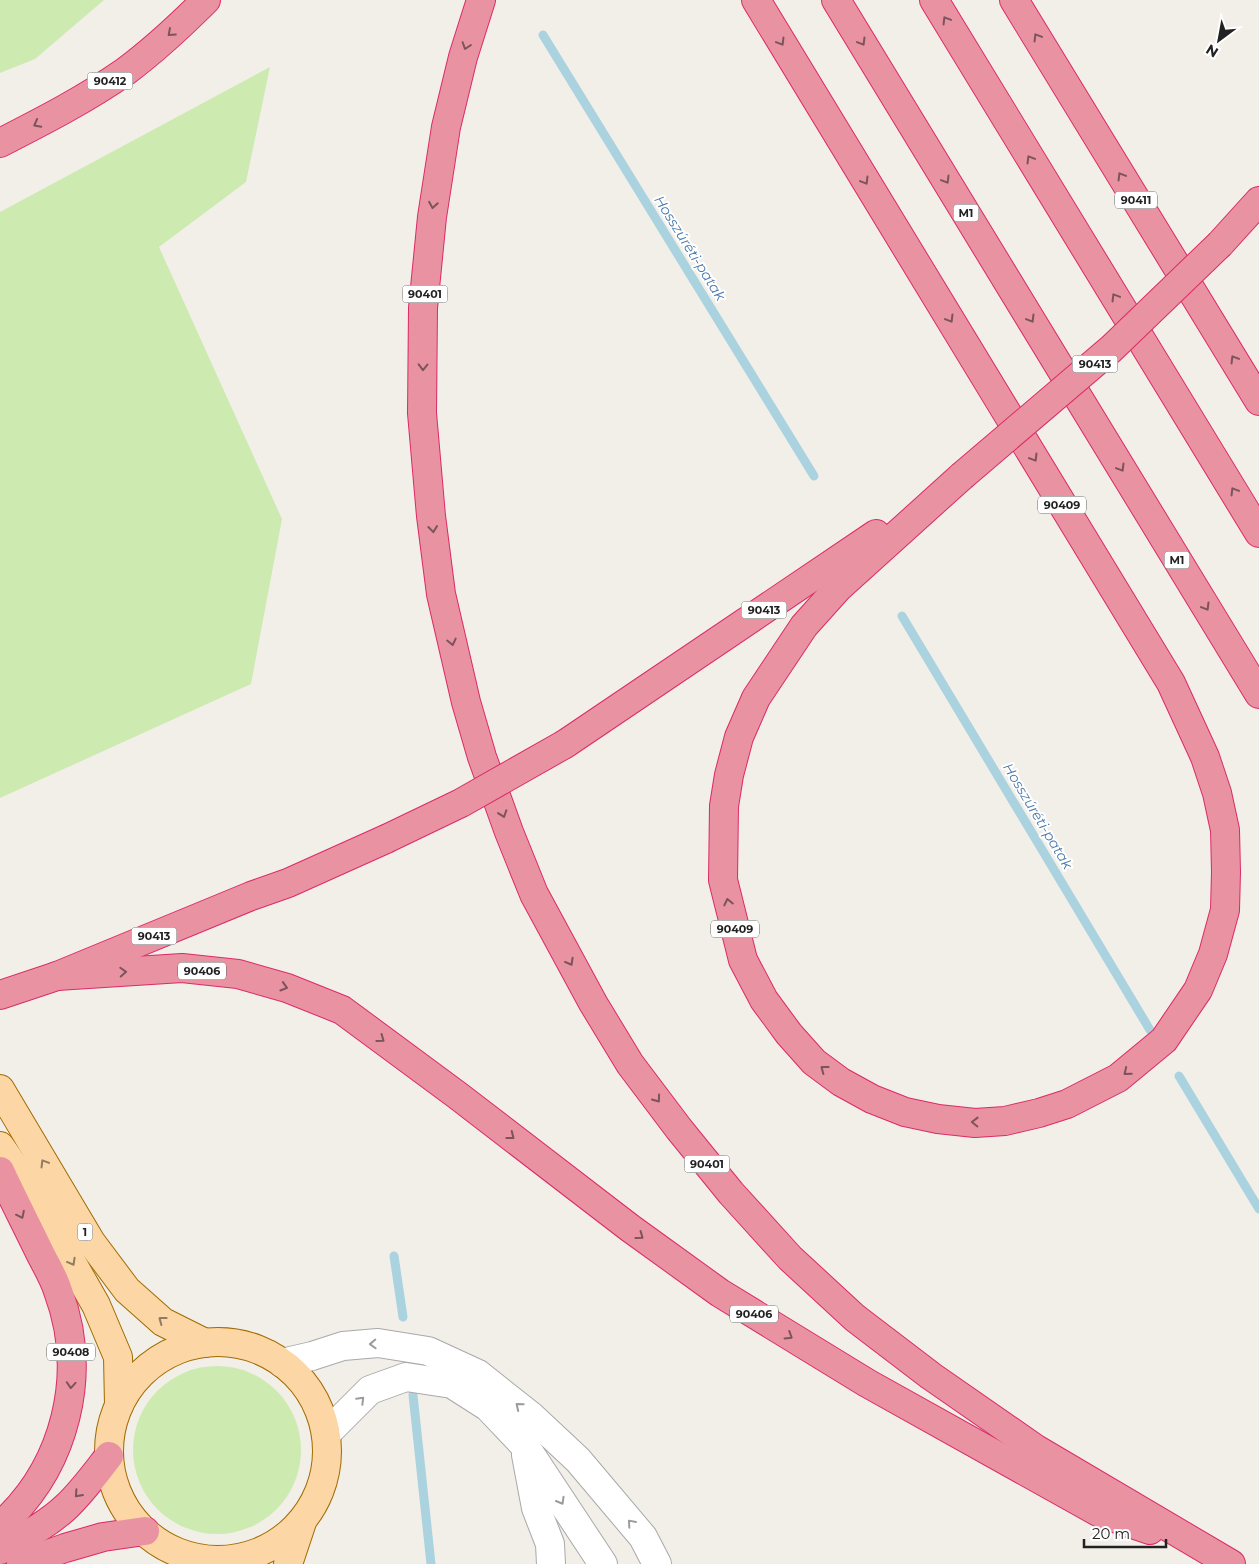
<svg xmlns="http://www.w3.org/2000/svg" width="1259" height="1564" font-family="Montserrat,sans-serif">
	<style>
		.grass { fill: #cdebb0 }
		.lines { fill: none; stroke-linecap: round; stroke-linejoin: round }
		.stream { stroke: #aad3df; stroke-width: 9 }
		.minor-casing { stroke: #a9a9a9; stroke-width: 30 }
		.major-casing { stroke: #a06b00; stroke-width: 30 }
		.highway-casing { stroke: #dc2a67; stroke-width: 30 }
		.minor { stroke: #fff; stroke-width: 28 }
		.major { stroke: #fcd6a4; stroke-width: 28 }
		.highway { stroke: #e892a2; stroke-width: 28 }
		.highway-bridge-casing { stroke: #dc2a67; stroke-width: 30; stroke-linecap: butt }
		.highway-bridge { stroke: #e892a2; stroke-width: 28 }
		.oneway { stroke: #7b545c }
		.oneway2 { stroke: #8f7c63 }
		.oneway3 { stroke: #9c9c9c }
		.labels { text-anchor: middle; dominant-baseline: central; stroke-width: 4; stroke-linejoin: round; paint-order: stroke }
		.shield { fill: #fff; stroke: #646464; stroke-width: 1 }
		.shield-label { font-size: 11px; font-weight: bold; fill: #222 }
		.water-label { font-size: 14px; font-style: italic; fill: #4a7aab; stroke: #fff }
	</style>
	<rect width="100%" height="100%" fill="#f2efe9"/>
	<!-- grass -->
	<g class="grass">
		<polygon points="0,0 104,0 35,59 0,73"/>
		<polygon points="270,67 246,182 159,247 282,519 251,684 0,798 0,212"/>
		<circle cx="217" cy="1450" r="84"/>
	</g>
	<g class="lines">
		<!-- stream -->
		<g class="stream">
			<polyline points="543,35 814,476"/>
			<polyline points="902,616 1150,1030"/>
			<polyline points="1179,1076 1259,1209"/>
			<polyline points="394,1256 403,1317"/>
			<polyline points="413,1395 431,1564"/>
		</g>
		<!-- minor casing -->
		<g class="minor-casing">
			<g id="minor">
				<polyline points="282,1363 312,1356 343,1346 378,1343 428,1351 478,1374 531,1416 578,1460 643,1537 657,1564"/>
				<polyline points="326,1434 370,1390 406,1377 452,1384 488,1407 525,1446 603,1564"/>
				<polyline points="526,1455 536,1508 550,1544 551,1564"/>
			</g>
		</g>
		<!-- major casing -->
		<g class="major-casing">
			<g id="major">
				<polyline points="0,1089 91,1242 127,1290 163,1322 205,1343"/>
				<polyline points="0,1146 33,1194 96,1305 118,1357 119,1405"/>
				<circle cx="218" cy="1451" r="109"/>
				<polyline points="288,1564 302,1522"/>
			</g>
		</g>
		<!-- highway casing -->
		<g class="highway-casing">
			<g id="highway">
				<polyline points="481,0 463,57 446,127 432,217 423,308 422,413 431,516 441,594 466,702 482,757 509,832 534,894 593,1003 630,1064 679,1129 731,1193 790,1258 855,1318 931,1376 1036,1449 1231,1564"/>
				<polyline points="756,0 1171,683 1205,757 1217,793 1225,830 1226,872 1225,910 1213,954 1198,990 1164,1040 1118,1078 1067,1104 1039,1113 1005,1121 975,1123 938,1119 905,1112 872,1099 841,1082 814,1062 789,1034 764,1000 743,960 723,880 724,806 729,775 739,737 756,698 804,626 839,587 962,476"/>
				<polyline points="836,0 1259,694"/>
				<polyline points="934,0 1259,533"/>
				<polyline points="1014,0 1259,401"/>
				<path d="M0 143C43 121 86 99 126 71 154 50 181 25 206 0"/>
				<polyline points="1220,244 1259,201"/>
				<polyline points="565,744 876,534"/>
				<polyline points="57,976 182,968 238,974 287,988 342,1010 457,1095 630,1228 720,1293 867,1383 1100,1513 1150,1530"/>
				<polyline points="0,995 57,976 251,896 288,883 386,839"/>
				<path d="M0 1171C13 1199 27 1226 40 1253 46 1265 54 1278 58 1291 89 1374 66 1467 0 1526"/>
				<path d="M0 1550C23 1537 47 1525 66 1507 82 1492 95 1474 109 1456"/>
				<polyline points="21,1564 65,1548 103,1537 145,1531"/>
			</g>
		</g>
		<!-- minor -->
		<use href="#minor" class="minor"/>
		<!-- major -->
		<use href="#major" class="major"/>
		<!-- highway -->
		<use href="#highway" class="highway"/>
		<!-- highway-bridge casing -->
		<g class="highway-bridge-casing">
			<g id="highway-bridge">
				<polyline points="962,476 1111,349 1220,244"/>
				<polyline points="386,839 461,803 565,744"/>
			</g>
		</g>
		<!-- highway-bridge -->
		<use href="#highway-bridge" class="highway-bridge"/>
	</g>
	<!-- one-way arrows -->
	<defs><path id="oneway-chevron" d="M-2-3.5L2.5 0L-2 3.5" fill="none" stroke-width="1.6" stroke-linecap="round" stroke-linejoin="round" transform="scale(1.25)"/></defs>
	<g class="oneway">
		<use href="#oneway-chevron" transform="translate(946 20) rotate(-121)"/>
		<use href="#oneway-chevron" transform="translate(171 33) rotate(138)"/>
		<use href="#oneway-chevron" transform="translate(1037 37) rotate(-121)"/>
		<use href="#oneway-chevron" transform="translate(781 42) rotate(59)"/>
		<use href="#oneway-chevron" transform="translate(862 42) rotate(59)"/>
		<use href="#oneway-chevron" transform="translate(466 46) rotate(108)"/>
		<use href="#oneway-chevron" transform="translate(37 124) rotate(152)"/>
		<use href="#oneway-chevron" transform="translate(1030 159) rotate(-121)"/>
		<use href="#oneway-chevron" transform="translate(1121 176) rotate(-121)"/>
		<use href="#oneway-chevron" transform="translate(946 180) rotate(59)"/>
		<use href="#oneway-chevron" transform="translate(865 181) rotate(59)"/>
		<use href="#oneway-chevron" transform="translate(433 205) rotate(99)"/>
		<use href="#oneway-chevron" transform="translate(1115 297) rotate(-121)"/>
		<use href="#oneway-chevron" transform="translate(950 319) rotate(59)"/>
		<use href="#oneway-chevron" transform="translate(1031 319) rotate(59)"/>
		<use href="#oneway-chevron" transform="translate(1234 359) rotate(-121)"/>
		<use href="#oneway-chevron" transform="translate(423 367) rotate(91)"/>
		<use href="#oneway-chevron" transform="translate(1034 458) rotate(59)"/>
		<use href="#oneway-chevron" transform="translate(1121 468) rotate(59)"/>
		<use href="#oneway-chevron" transform="translate(1234 491) rotate(-121)"/>
		<use href="#oneway-chevron" transform="translate(433 529) rotate(83)"/>
		<use href="#oneway-chevron" transform="translate(1206 607) rotate(59)"/>
		<use href="#oneway-chevron" transform="translate(452 642) rotate(77)"/>
		<use href="#oneway-chevron" transform="translate(503 814) rotate(71)"/>
		<use href="#oneway-chevron" transform="translate(728 902) rotate(-103)"/>
		<use href="#oneway-chevron" transform="translate(570 962) rotate(61)"/>
		<use href="#oneway-chevron" transform="translate(123 972) rotate(-3)"/>
		<use href="#oneway-chevron" transform="translate(284 987) rotate(17)"/>
		<use href="#oneway-chevron" transform="translate(381 1039) rotate(36)"/>
		<use href="#oneway-chevron" transform="translate(824 1069) rotate(-143)"/>
		<use href="#oneway-chevron" transform="translate(1127 1072) rotate(141)"/>
		<use href="#oneway-chevron" transform="translate(657 1099) rotate(54)"/>
		<use href="#oneway-chevron" transform="translate(975 1122) rotate(-179)"/>
		<use href="#oneway-chevron" transform="translate(511 1136) rotate(38)"/>
		<use href="#oneway-chevron" transform="translate(21 1215) rotate(64)"/>
		<use href="#oneway-chevron" transform="translate(640 1236) rotate(36)"/>
		<use href="#oneway-chevron" transform="translate(789 1336) rotate(32)"/>
		<use href="#oneway-chevron" transform="translate(71 1385) rotate(94)"/>
		<use href="#oneway-chevron" transform="translate(78 1494) rotate(132)"/>
	</g>
	<g class="oneway2">
		<use href="#oneway-chevron" transform="translate(44 1163) rotate(-121)"/>
		<use href="#oneway-chevron" transform="translate(72 1262) rotate(61)"/>
		<use href="#oneway-chevron" transform="translate(162 1320) rotate(-143)"/>
	</g>
	<g class="oneway3">
		<use href="#oneway-chevron" transform="translate(373 1344) rotate(178)"/>
		<use href="#oneway-chevron" transform="translate(361 1400) rotate(-45)"/>
		<use href="#oneway-chevron" transform="translate(519 1406) rotate(-141)"/>
		<use href="#oneway-chevron" transform="translate(561 1501) rotate(60)"/>
		<use href="#oneway-chevron" transform="translate(631 1523) rotate(-131)"/>
	</g>
	<g class="labels">
		<!-- shield labels -->
		<g class="shield">
			<rect x="87.5" y="72.5" width="45" height="17" rx="4"/>
			<rect x="1115" y="191.5" width="42" height="17" rx="4"/>
			<rect x="953.5" y="204.5" width="25" height="17" rx="4"/>
			<rect x="402.5" y="285.5" width="45" height="17" rx="4"/>
			<rect x="1072.5" y="355.5" width="45" height="17" rx="4"/>
			<rect x="1038" y="496.5" width="48" height="17" rx="4"/>
			<rect x="1164.5" y="551.5" width="25" height="17" rx="4"/>
			<rect x="741.5" y="601.5" width="45" height="17" rx="4"/>
			<rect x="711" y="920.5" width="48" height="17" rx="4"/>
			<rect x="131.5" y="927.5" width="45" height="17" rx="4"/>
			<rect x="178" y="962.5" width="48" height="17" rx="4"/>
			<rect x="684.5" y="1155.5" width="45" height="17" rx="4"/>
			<rect x="77.5" y="1223.5" width="15" height="17" rx="4"/>
			<rect x="730" y="1305.5" width="48" height="17" rx="4"/>
			<rect x="47" y="1343.5" width="48" height="17" rx="4"/>
		</g>
		<g class="shield-label">
			<text x="110" y="81">90412</text>
			<text x="1136" y="200">90411</text>
			<text x="966" y="213">M1</text>
			<text x="425" y="294">90401</text>
			<text x="1095" y="364">90413</text>
			<text x="1062" y="505">90409</text>
			<text x="1177" y="560">M1</text>
			<text x="764" y="610">90413</text>
			<text x="735" y="929">90409</text>
			<text x="154" y="936">90413</text>
			<text x="202" y="971">90406</text>
			<text x="707" y="1164">90401</text>
			<text x="85" y="1232">1</text>
			<text x="754" y="1314">90406</text>
			<text x="71" y="1352">90408</text>
		</g>
		<!-- water labels -->
		<g class="water-label">
			<text transform="translate(690 248) rotate(58)">Hosszúréti-patak</text>
			<text transform="translate(1038 816) rotate(59)">Hosszúréti-patak</text>
		</g>
	</g>
	<!-- north arrow -->
	<g transform="translate(1219 40) rotate(212)" stroke="#ffffff" stroke-width="4" paint-order="stroke">
	<path d="M0-4L9 19L0 12L-9 19Z" fill="#222222"/>
	<text y="-8" font-size="14" font-weight="bold" text-anchor="middle" fill="#222222">N</text>
	</g>
	<!-- scale -->
	<path d="M1084 1539v8h82v-8" fill="none" stroke="#222222" stroke-width="2.5"/>
	<text x="1092" y="1539" font-size="15" fill="#222222" stroke="#ffffff" stroke-width="4" paint-order="stroke">20 m</text>
</svg>
